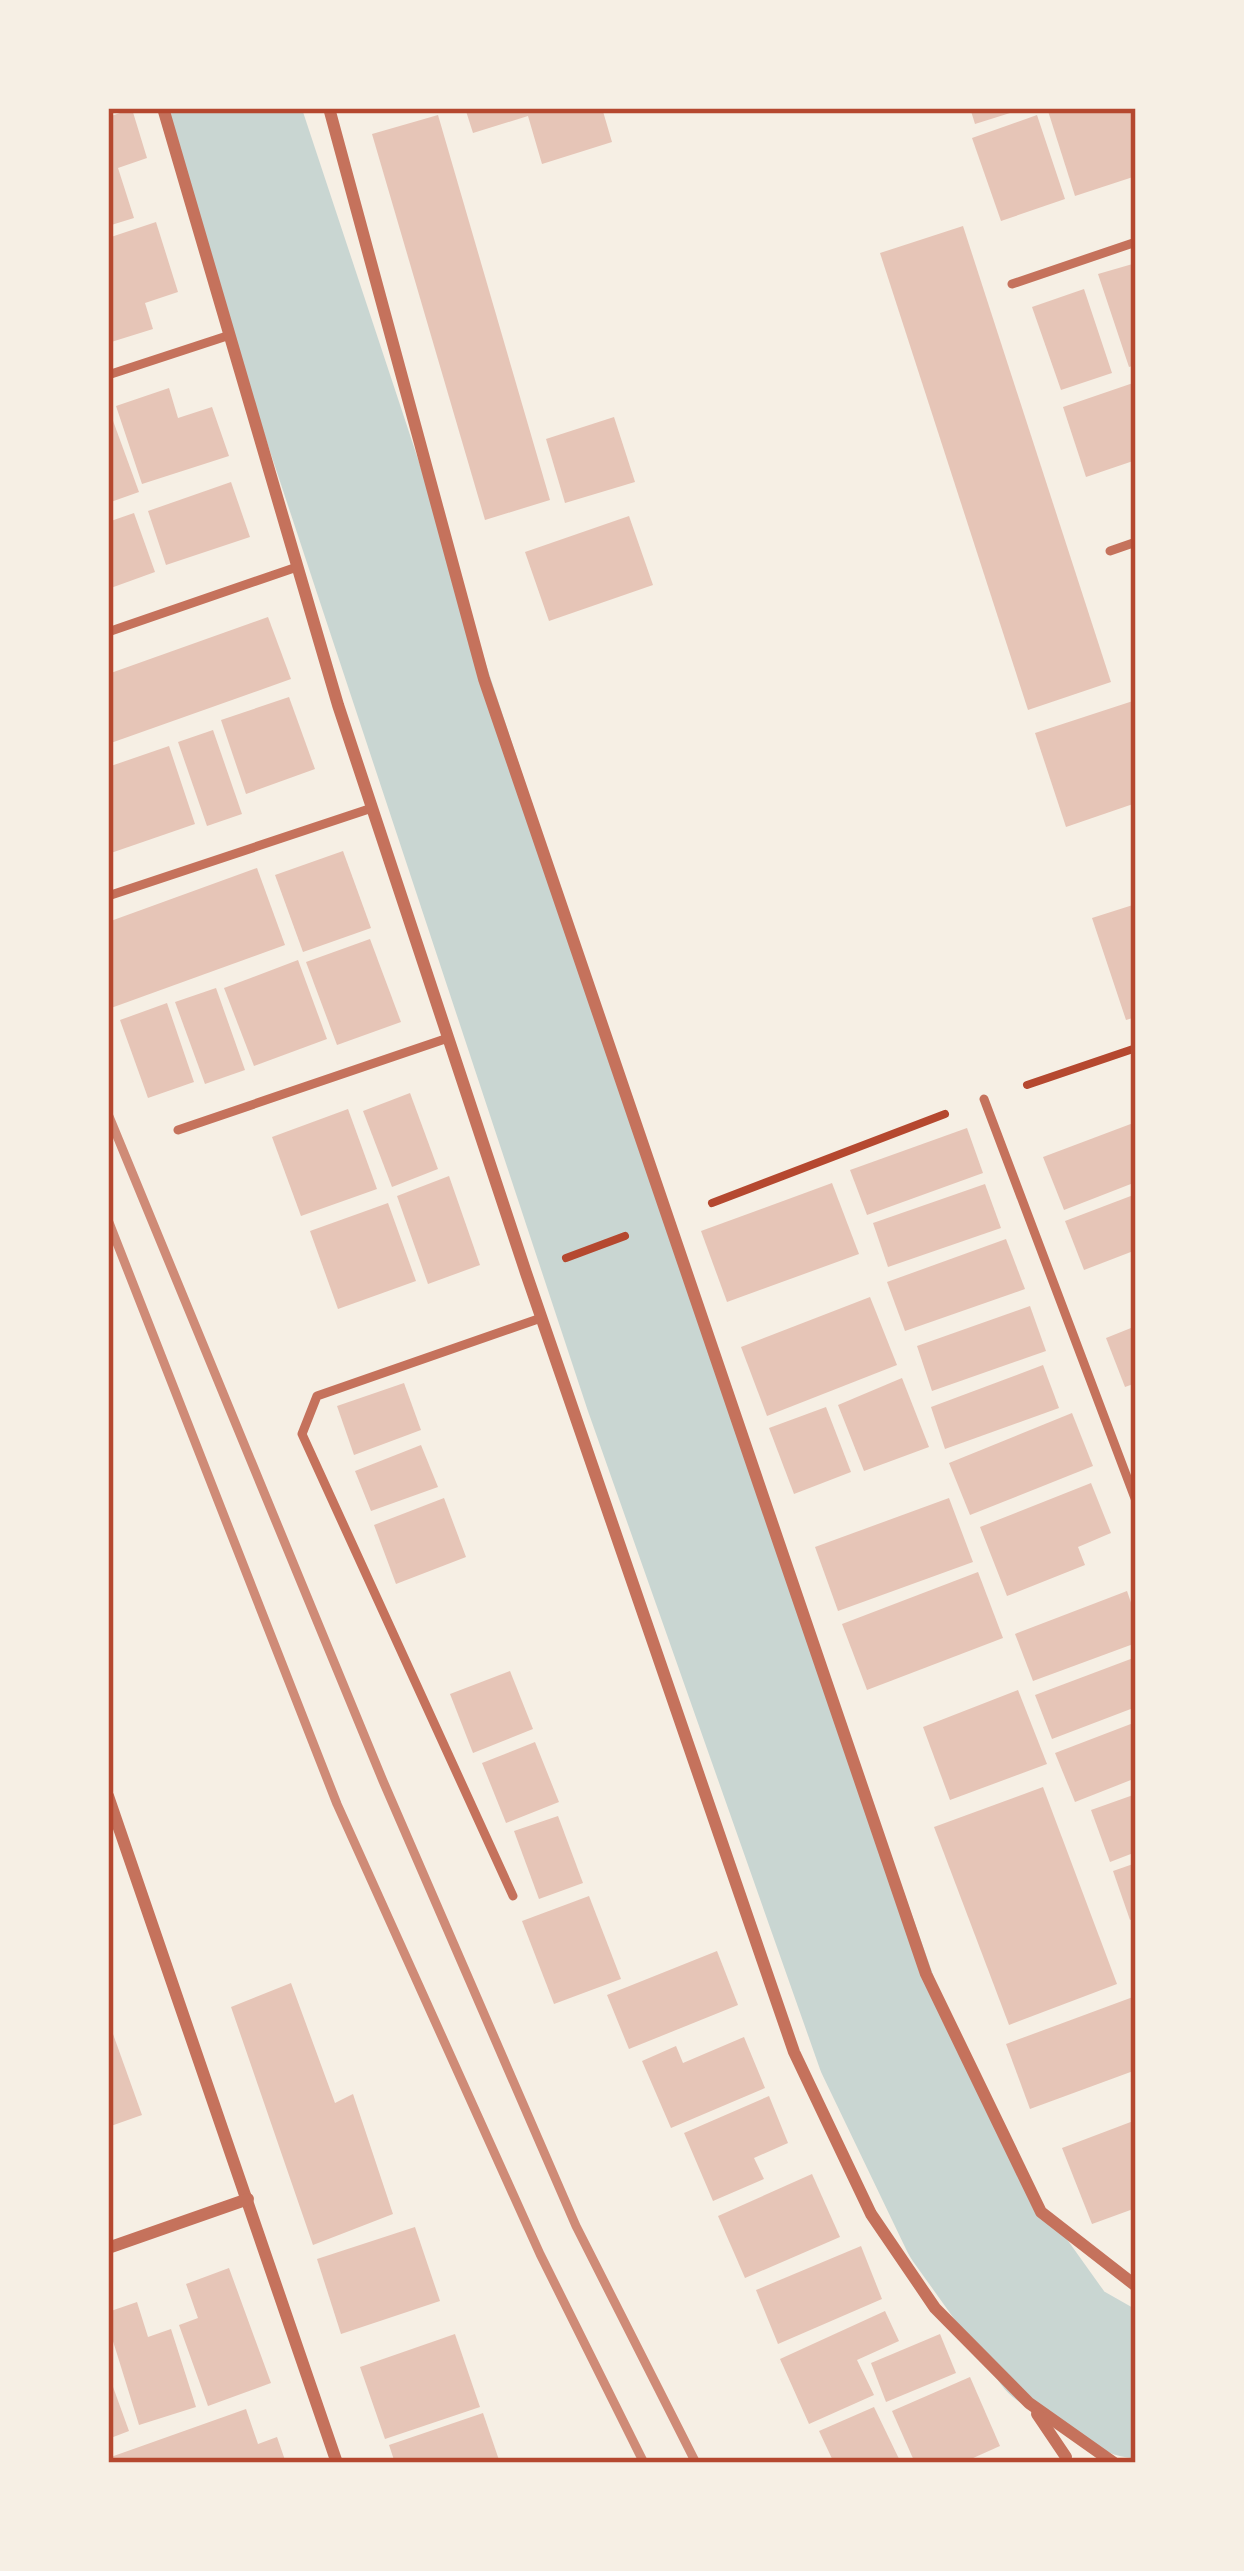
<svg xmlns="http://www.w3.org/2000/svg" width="1244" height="2571" font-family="Montserrat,sans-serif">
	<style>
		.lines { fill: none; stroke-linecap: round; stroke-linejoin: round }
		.river { stroke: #c9d6d2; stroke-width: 138 }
		.building { fill: #e6c5b7 }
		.path { stroke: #b5482f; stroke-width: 8 }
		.service { stroke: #c5725c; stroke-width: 9 }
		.minor { stroke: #c5725c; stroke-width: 12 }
		.rail { stroke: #cf8b77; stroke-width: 9 }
		.neatline { fill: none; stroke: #b5482f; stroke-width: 4.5 }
	</style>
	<rect width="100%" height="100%" fill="#f6efe4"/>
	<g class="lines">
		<!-- river -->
		<polyline class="river" points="229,108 653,1388 885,2046 969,2221 1057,2344 1136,2389"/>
	</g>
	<!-- building -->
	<g class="building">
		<polygon points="465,108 602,108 612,142 542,164 528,116 473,133"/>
		<polygon points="970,108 1022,108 1023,109 975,124"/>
		<polygon points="1058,108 1136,108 1136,176 1075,196 1048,111"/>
		<polygon points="132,109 147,158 118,168 134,218 108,226 108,117"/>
		<polygon points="438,115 550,500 485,520 372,134"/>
		<polygon points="1037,115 1065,199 1001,221 972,138"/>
		<polygon points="156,222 178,292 145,303 153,329 108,343 108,238"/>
		<polygon points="963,226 1111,682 1028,710 880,253"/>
		<polygon points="1136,263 1136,365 1129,367 1098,274"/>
		<polygon points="1084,289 1112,373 1061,390 1032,307"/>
		<polygon points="1136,382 1136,460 1086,477 1063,407"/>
		<polygon points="169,388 178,418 212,407 229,456 142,484 116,406"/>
		<polygon points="108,407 139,492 108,503"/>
		<polygon points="614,417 635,482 565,503 546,439"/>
		<polygon points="231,482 250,537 166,565 148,511"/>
		<polygon points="134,513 155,572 108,589 108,522"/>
		<polygon points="629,516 653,585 549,621 525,552"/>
		<polygon points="268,617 291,679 108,744 108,674"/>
		<polygon points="289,697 315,769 246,794 221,720"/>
		<polygon points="1136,700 1136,803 1066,827 1035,733"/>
		<polygon points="213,730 242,814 207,826 178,742"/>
		<polygon points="169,746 195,824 108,854 108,767"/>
		<polygon points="343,851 371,928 303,952 275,875"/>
		<polygon points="257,868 285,945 111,1008 108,922"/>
		<polygon points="1136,904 1136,1017 1126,1020 1092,918"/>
		<polygon points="370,939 401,1022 337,1045 306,962"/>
		<polygon points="298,960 327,1039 254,1066 224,988"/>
		<polygon points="216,988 245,1070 205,1084 175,1002"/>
		<polygon points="167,1003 194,1082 148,1098 120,1020"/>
		<polygon points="410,1093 438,1169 392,1187 363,1111"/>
		<polygon points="348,1109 377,1189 301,1216 272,1137"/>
		<polygon points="1136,1122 1136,1182 1064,1210 1043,1157"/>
		<polygon points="967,1128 983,1173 867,1215 850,1170"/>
		<polygon points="449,1176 480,1265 428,1284 397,1196"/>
		<polygon points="832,1183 859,1254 727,1302 701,1231"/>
		<polygon points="985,1184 1001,1228 888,1267 873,1223"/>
		<polygon points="1136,1194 1136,1250 1084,1270 1065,1221"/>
		<polygon points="388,1203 416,1281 338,1309 310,1231"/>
		<polygon points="1006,1239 1025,1289 905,1331 887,1282"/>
		<polygon points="870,1297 897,1365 767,1416 741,1347"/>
		<polygon points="1030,1306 1046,1351 932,1391 917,1346"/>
		<polygon points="1136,1326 1136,1383 1125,1387 1106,1338"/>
		<polygon points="1043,1365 1059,1408 945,1449 931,1407"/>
		<polygon points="902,1378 929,1447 864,1471 838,1405"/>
		<polygon points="404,1383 421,1430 354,1455 337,1406"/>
		<polygon points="826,1407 851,1472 794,1494 769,1428"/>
		<polygon points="1072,1413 1093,1466 970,1515 949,1463"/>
		<polygon points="421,1445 438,1487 371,1511 355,1471"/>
		<polygon points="1091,1483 1111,1533 1078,1547 1085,1565 1007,1596 980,1527"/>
		<polygon points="444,1498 466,1557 396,1584 374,1525"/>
		<polygon points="949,1498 973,1562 838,1611 815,1547"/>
		<polygon points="978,1572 1003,1638 867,1690 842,1624"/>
		<polygon points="1127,1591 1136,1617 1136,1643 1033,1681 1015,1634"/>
		<polygon points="1136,1657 1136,1707 1052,1739 1035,1695"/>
		<polygon points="510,1671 533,1729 473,1753 450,1694"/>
		<polygon points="1018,1690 1047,1764 950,1800 923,1727"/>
		<polygon points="1136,1722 1136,1778 1075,1802 1055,1753"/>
		<polygon points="535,1742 559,1802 506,1823 482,1763"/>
		<polygon points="1043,1787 1117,1984 1009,2025 934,1827"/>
		<polygon points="1136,1794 1136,1852 1110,1862 1091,1810"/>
		<polygon points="558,1816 583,1883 539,1899 514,1831"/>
		<polygon points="1136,1863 1136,1918 1130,1920 1113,1871"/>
		<polygon points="589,1896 621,1979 554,2004 522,1921"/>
		<polygon points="717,1951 738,2005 629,2049 607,1995"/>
		<polygon points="291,1983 335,2103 353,2094 393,2214 313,2245 231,2007"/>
		<polygon points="1133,1997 1136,2070 1030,2109 1006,2044"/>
		<polygon points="108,2020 142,2115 108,2127"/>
		<polygon points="744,2037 765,2088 671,2128 642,2061 676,2046 683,2063"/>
		<polygon points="769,2096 788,2143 754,2158 764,2179 713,2201 684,2133"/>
		<polygon points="1136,2120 1136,2208 1092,2224 1062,2148"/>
		<polygon points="812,2174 840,2237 745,2278 718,2216"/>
		<polygon points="415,2227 440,2301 341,2334 317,2259"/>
		<polygon points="861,2246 882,2299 778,2344 756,2290"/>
		<polygon points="229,2268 271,2383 208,2406 179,2325 198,2318 186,2284"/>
		<polygon points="137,2302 148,2337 171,2329 196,2407 139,2425 108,2325 108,2312"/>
		<polygon points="885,2311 899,2341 857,2360 874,2395 809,2424 780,2359"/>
		<polygon points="455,2334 480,2407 385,2439 360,2367"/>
		<polygon points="940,2334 956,2373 886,2402 871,2363"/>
		<polygon points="108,2373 129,2431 108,2439"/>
		<polygon points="970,2377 1000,2446 962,2463 915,2463 892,2411"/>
		<polygon points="874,2407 901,2463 834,2463 819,2431"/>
		<polygon points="246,2409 258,2444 277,2437 286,2463 108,2463 108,2458"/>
		<polygon points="483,2413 500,2463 395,2463 389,2445"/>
	</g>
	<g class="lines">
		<!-- path -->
		<g class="path">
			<polyline points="1027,1085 1136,1048"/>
			<polyline points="712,1203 945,1114"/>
			<polyline points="566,1258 625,1236"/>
		</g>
		<!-- service -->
		<g class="service">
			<polyline points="1012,284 1136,242"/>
			<polyline points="108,375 230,335"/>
			<polyline points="1110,551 1136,542"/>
			<polyline points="108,632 297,567"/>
			<polyline points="108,896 372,808"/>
			<polyline points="984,1099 1136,1501"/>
			<polyline points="178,1130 448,1038"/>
			<polyline points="513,1896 302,1434 317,1396 541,1318"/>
		</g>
		<!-- minor -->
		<g class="minor">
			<polyline points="163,108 338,705 526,1273 794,2052 871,2214 935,2308 1029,2403 1114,2463"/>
			<polyline points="329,108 484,679 926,1974 1041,2212 1136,2286"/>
			<polyline points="108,1796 337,2463"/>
			<polyline points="108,2248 248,2199"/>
			<polyline points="1037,2414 1066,2457"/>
		</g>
		<!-- rail -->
		<g class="rail">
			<polyline points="108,1114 383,1781 576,2226 696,2463"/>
			<polyline points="108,1220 337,1804 540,2254 644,2463"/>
		</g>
	</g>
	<!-- border -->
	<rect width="1244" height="2571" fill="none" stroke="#f6efe4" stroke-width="222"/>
	<rect x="111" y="111" width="1022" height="2349" class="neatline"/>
</svg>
